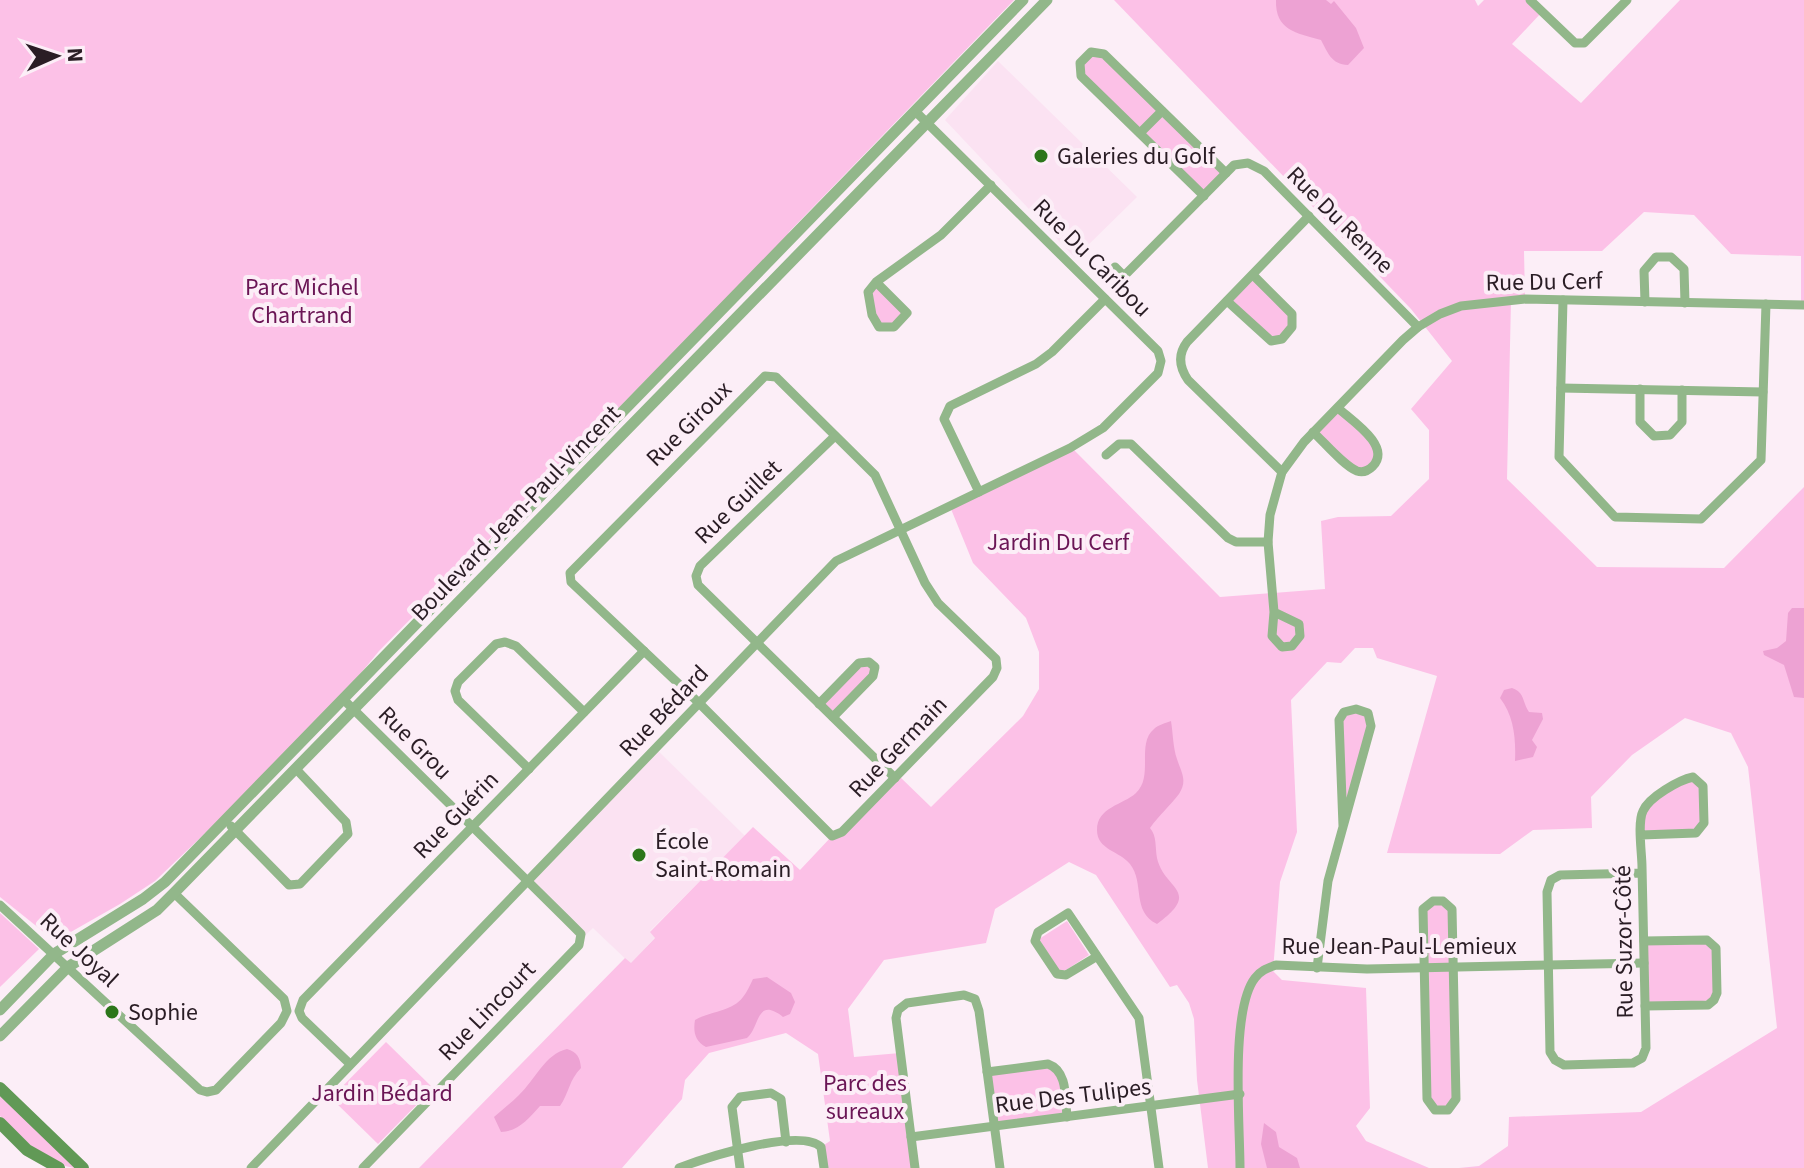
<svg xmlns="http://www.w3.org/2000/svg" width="1804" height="1168" font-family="'Source Sans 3',sans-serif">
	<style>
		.built { fill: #fbe2f2 }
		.green { fill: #fcc1e7 }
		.water { fill: #eda2d3 }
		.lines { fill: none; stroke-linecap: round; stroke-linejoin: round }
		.minor { stroke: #92b78a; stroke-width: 9 }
		.tertiary { stroke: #92b78a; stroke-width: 11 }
		.secondary { stroke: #619956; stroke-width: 12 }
		.poi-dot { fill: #2c761a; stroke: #fceef7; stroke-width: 3 }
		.labels { text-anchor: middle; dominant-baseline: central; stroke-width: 8; stroke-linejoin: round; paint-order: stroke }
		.poi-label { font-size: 24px; fill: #2a1d25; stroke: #fceef7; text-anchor: start }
		.street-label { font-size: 24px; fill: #2a1d25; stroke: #fceef7 }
		.park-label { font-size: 24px; fill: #6a1555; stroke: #fceef7 }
	</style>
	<rect width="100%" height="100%" fill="#fceef7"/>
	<!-- built -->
	<g class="built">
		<polygon points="998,61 1137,197 1075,258 945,120"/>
		<polygon points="655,748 745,836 650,931 655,937 631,964 593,928 581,939 527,881"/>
	</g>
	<!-- green -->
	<g class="green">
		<polygon points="0,0 1014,0 789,232 786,238 379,651 356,679 221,818 155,881 120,904 55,941 0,897"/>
		<polygon points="1114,0 1475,0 1478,6 1484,0 1530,0 1542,12 1512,44 1581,103 1680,0 1804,0 1804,305 1801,305 1801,256 1731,254 1694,215 1644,212 1602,251 1524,251 1525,299 1511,301 1507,479 1597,567 1724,568 1804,487 1804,1168 1459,1168 1479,1166 1508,1146 1509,1117 1641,1112 1777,1028 1748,767 1731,733 1685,718 1632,755 1591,797 1592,828 1533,830 1500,854 1387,853 1437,676 1377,658 1373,648 1355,648 1341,663 1327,662 1291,700 1297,832 1280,882 1273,971 1282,980 1366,988 1370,1108 1356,1126 1366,1141 1429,1168 1208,1168 1197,1080 1194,1019 1189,1003 1177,985 1170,987 1096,875 1069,862 995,909 986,943 884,960 848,1009 854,1057 900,1053 915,1168 824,1168 821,1147 830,1141 818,1054 786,1033 709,1053 685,1080 682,1099 622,1168 419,1168 625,958 631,963 655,938 650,932 753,827 800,870 832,836 898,775 931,807 1023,716 1039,689 1039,652 1026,618 973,563 951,509 1073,449 1220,597 1325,589 1321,521 1338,517 1391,516 1429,479 1429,430 1411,409 1452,361 1411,309"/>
		<polygon points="1091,52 1104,54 1226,173 1204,196 1081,76 1080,63"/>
		<polygon points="1253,275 1292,314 1292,327 1271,341 1227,301"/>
		<polygon points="876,282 907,313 894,327 879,327 868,292"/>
		<polygon points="1338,408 1375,443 1378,461 1359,472 1313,432"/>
		<polygon points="859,663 875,667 833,717 819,704"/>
		<polygon points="1344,712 1368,713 1371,726 1343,826 1339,720"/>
		<polygon points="1693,777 1703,786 1701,828 1641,835 1647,805"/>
		<polygon points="1433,901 1452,909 1456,1099 1448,1110 1435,1110 1427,1099 1423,909"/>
		<polygon points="0,913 39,949 0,987"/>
		<polygon points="1067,921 1089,955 1066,970 1059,971 1039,939"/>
		<polygon points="1644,941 1713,942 1714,1000 1645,1006"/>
		<polygon points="386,1042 433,1088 378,1144 331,1098"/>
		<polygon points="1056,1067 1067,1117 995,1126 987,1072"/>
		<path d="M0 1096 79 1168C47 1168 22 1136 0 1116Z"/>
	</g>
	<!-- water -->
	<g class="water">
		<path d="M1276 0H1326L1331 4 1334 1 1356 28 1364 48 1348 65C1331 64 1328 53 1321 40 1296 33 1275 30 1276 0Z"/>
		<polygon points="1792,608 1804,608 1804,698 1794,697 1784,665 1764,655 1763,651 1777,648 1786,641 1788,613"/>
		<path d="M1512 688C1525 692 1522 702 1529 712L1542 713 1543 719 1532 740 1537 747 1533 757 1515 761C1516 739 1514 716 1500 698L1504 690Z"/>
		<path d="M1171 721C1173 733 1173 748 1177 759 1181 772 1188 780 1179 794 1170 806 1159 815 1150 828 1157 836 1155 847 1157 858 1164 890 1203 890 1157 924 1131 911 1145 883 1130 864 1120 851 1097 850 1097 830 1097 807 1123 805 1136 793 1154 776 1136 744 1154 729 1158 725 1166 723 1171 721Z"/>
		<path d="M767 977 791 993 795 1002 790 1014 783 1017C756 996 760 1027 747 1038L706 1047C695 1041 693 1032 695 1020 710 1011 732 1012 743 997 747 992 750 985 753 979Z"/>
		<path d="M567 1049C577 1052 580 1057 581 1068 569 1080 569 1093 560 1106H540C528 1119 519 1131 501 1132L494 1117C502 1110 511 1103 519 1095 535 1080 545 1054 567 1049Z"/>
		<polygon points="1264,1123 1276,1132 1279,1147 1297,1158 1300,1168 1267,1168 1261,1144"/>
	</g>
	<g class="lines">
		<!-- minor -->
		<g class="minor">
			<polyline points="1530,0 1575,43 1584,43 1627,0"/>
			<polyline points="1140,133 1162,111"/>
			<polyline points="1204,196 1081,76 1080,63 1091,52 1104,54 1226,173"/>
			<polyline points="1115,267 1124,276 1234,165 1248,163 1264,171 1418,327"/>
			<polyline points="876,282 907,313 894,327 879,327 872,315 868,292 876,282 941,235 991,185"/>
			<polyline points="1563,300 1559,457 1615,517 1701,519 1761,460 1766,304"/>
			<polyline points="1227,301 1271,341 1282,339 1292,327 1292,314 1253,275"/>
			<polyline points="1645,302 1644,271 1656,257 1671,257 1684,269 1685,303"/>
			<polygon points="765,376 776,377 875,475 925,583 938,603 996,659 997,668 993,677 842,832 832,836 699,703 571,582 570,573"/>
			<polyline points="1561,388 1763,392"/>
			<polyline points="1640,389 1640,422 1654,436 1670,435 1682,422 1682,390"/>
			<path d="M1313 432C1324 442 1344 466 1357 471 1363 473 1368 471 1373 466 1392 446 1351 420 1338 408"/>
			<polyline points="835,436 700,566 696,576 698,585 895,778"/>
			<polyline points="1106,455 1119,444 1131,444 1228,538 1236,542 1268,542"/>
			<path d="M1282 472 1188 380C1179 367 1178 354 1187 342L1309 216"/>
			<polyline points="979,492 944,419 950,406 1036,364 1052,352 1105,299"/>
			<polyline points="1274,612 1299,624 1300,636 1292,646 1282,647 1272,636 1274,612 1268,542 1270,515 1282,472 1304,442 1403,340 1418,327 1440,314 1461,306 1525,299 1804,305"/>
			<polyline points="344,700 566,919 581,934 579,945 363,1168"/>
			<polyline points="819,704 859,663 869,662 875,667 873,676 833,717"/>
			<polyline points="529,769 458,700 455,691 458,682 496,644 505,642 516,646 584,712"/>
			<polyline points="231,826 289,885 300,884 348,834 346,822 296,769"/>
			<path d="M1641 835 1696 833 1704 823 1703 786 1693 777C1679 780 1649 797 1643 811 1637 823 1642 853 1642 867 1643 927 1645 988 1646 1048L1642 1058 1633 1063 1564 1065 1555 1060 1550 1052 1547 892 1551 880 1560 875 1642 873"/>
			<polygon points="1433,901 1443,901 1452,909 1456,1099 1448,1110 1435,1110 1427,1099 1423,909"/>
			<polyline points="0,905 200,1090 207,1092 216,1090 281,1023 287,1011 284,999 174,893"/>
			<polyline points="1644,941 1707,940 1716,948 1717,993 1714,1000 1708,1005 1645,1006"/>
			<polyline points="1096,957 1066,975 1057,974 1035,941 1038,932 1068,913 1139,1018 1159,1168"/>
			<polyline points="1317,968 1328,881 1371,726 1368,713 1356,709 1344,712 1339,720 1343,826"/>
			<polyline points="350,1064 302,1018 299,1011 303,1000 644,651"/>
			<path d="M987 1072 1048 1064C1068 1071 1065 1098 1067 1117"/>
			<polyline points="911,1137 1240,1094"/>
			<polyline points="251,1168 836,561 1070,448 1103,428 1158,373 1161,361 1158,351 915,111"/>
			<path d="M679 1168C705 1158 800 1127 821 1147L824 1168"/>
			<polyline points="740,1168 732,1107 740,1097 771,1093 781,1099 786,1142"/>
			<polyline points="915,1168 896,1018 898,1010 907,1003 964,995 975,999 979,1011 1000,1168"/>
			<path d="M1240 1168C1240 1125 1230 1010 1255 978 1261 970 1268 968 1276 965L1367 969 1644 963"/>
		</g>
		<!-- tertiary -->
		<g class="tertiary">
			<polyline points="0,1010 54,954 143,899 165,882 1023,0"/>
			<polyline points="0,1036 68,967 157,910 174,893 1047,0"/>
		</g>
		<!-- secondary -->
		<g class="secondary">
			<polyline points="0,1088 83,1168"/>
			<polyline points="0,1123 27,1150 59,1168"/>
		</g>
	</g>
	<!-- markers -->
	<g class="poi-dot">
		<circle cx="1041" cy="156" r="8"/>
		<circle cx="639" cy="855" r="8"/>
		<circle cx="112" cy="1012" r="8"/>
	</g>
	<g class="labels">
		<!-- poi labels -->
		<g class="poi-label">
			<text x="1057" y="156">Galeries du Golf</text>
			<text x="655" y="841">École<tspan x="655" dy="28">Saint-Romain</tspan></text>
			<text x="128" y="1012">Sophie</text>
		</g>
		<!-- street labels -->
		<g class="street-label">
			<text transform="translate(1340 220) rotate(45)">Rue Du Renne</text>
			<text transform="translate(1092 258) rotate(45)">Rue Du Caribou</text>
			<text transform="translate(1544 282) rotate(-1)">Rue Du Cerf</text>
			<text transform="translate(689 424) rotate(-45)">Rue Giroux</text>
			<text transform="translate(738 502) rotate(-44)">Rue Guillet</text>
			<text transform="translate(516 513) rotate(-46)">Boulevard Jean-Paul-Vincent</text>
			<text transform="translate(664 711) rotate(-46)">Rue Bédard</text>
			<text transform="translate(415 743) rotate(45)">Rue Grou</text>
			<text transform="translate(898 747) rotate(-46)">Rue Germain</text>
			<text transform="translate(456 815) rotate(-46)">Rue Guérin</text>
			<text transform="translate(1624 942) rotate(-91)">Rue Suzor-Côté</text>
			<text x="1399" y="946">Rue Jean-Paul-Lemieux</text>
			<text transform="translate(79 950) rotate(43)">Rue Joyal</text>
			<text transform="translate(487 1011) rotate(-46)">Rue Lincourt</text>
			<text transform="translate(1073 1096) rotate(-7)">Rue Des Tulipes</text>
		</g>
		<!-- park labels -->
		<g class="park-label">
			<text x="302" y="287">Parc Michel<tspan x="302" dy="28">Chartrand</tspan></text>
			<text x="1058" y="542">Jardin Du Cerf</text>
			<text x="865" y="1083">Parc des<tspan x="865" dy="28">sureaux</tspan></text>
			<text x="382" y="1093">Jardin Bédard</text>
		</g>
	</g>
	<!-- north arrow -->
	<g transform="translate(56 56) rotate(87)" stroke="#fceef7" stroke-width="6" paint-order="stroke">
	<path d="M0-6L14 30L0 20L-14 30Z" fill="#2a1d25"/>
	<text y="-12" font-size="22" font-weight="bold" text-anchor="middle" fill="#2a1d25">N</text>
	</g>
</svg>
